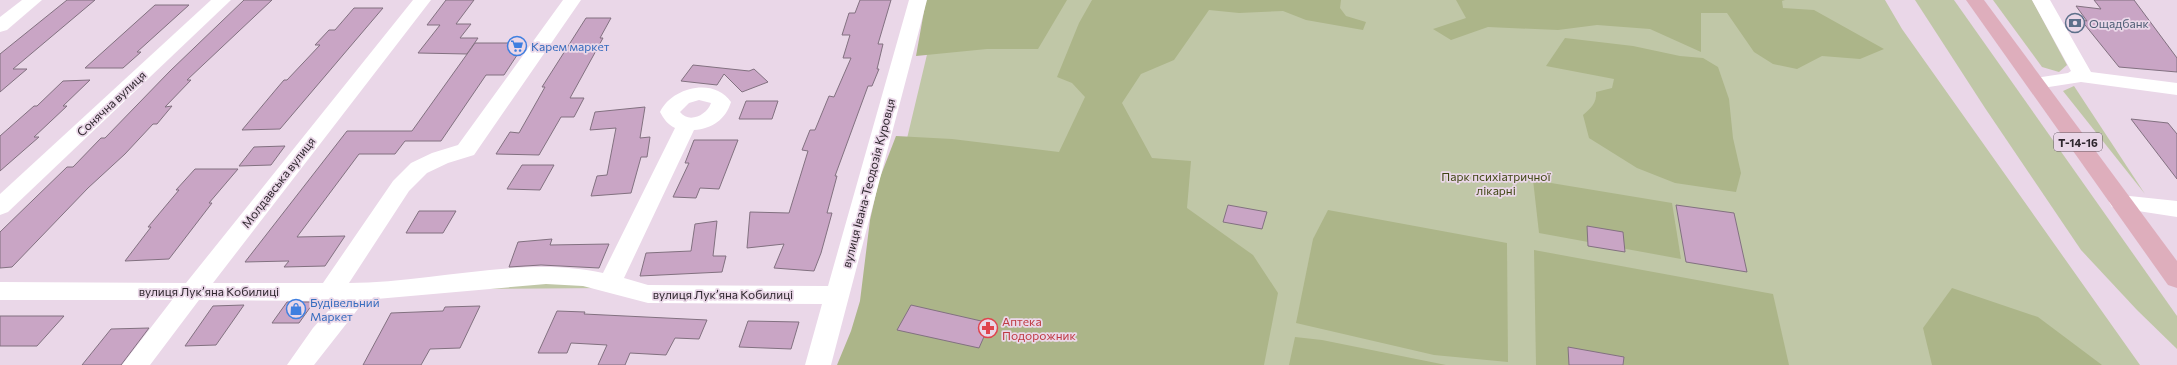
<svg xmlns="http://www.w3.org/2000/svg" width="2177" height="365" font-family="Commissioner,sans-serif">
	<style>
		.green { fill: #c0c7a7 }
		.forest { fill: #acb589 }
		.building { fill: #c9a5c5; stroke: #827180 }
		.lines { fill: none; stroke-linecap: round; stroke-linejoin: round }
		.minor { fill: #fff; fill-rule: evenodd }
		.major { fill: #deaebc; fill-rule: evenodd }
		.labels { text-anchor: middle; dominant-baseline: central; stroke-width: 3.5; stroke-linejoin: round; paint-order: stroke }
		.shield { fill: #ead7e8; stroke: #665b65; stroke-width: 1 }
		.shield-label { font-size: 11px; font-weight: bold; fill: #2e262d }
		.service-label { font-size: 12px; fill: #4e5e75; stroke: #ead7e8; text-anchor: start }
		.shop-label { font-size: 12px; fill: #366cbe; stroke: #ead7e8; text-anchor: start }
		.street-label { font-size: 12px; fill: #2e262d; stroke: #ead7e8 }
		.park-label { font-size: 12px; fill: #3e4512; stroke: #ead7e8 }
		.health-label { font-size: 12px; fill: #be3a42; stroke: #ead7e8; text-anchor: start }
	</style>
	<rect width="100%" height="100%" fill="#ead7e8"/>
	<!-- green -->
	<g class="green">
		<polygon points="940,0 1885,0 1902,29 2140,365 853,365"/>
		<polygon points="1915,0 1954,0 2177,316 2177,349 2137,310 2081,250 1985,108"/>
		<polygon points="1993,0 2032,0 2067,65 2059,72 2042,67"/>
		<polygon points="2074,86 2145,194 2063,91"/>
		<polygon points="544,280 607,288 466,289"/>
	</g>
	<!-- forest -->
	<g class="forest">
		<polygon points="926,0 1067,0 1038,49 987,49 916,56"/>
		<polygon points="1092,0 1341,0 1340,8 1346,16 1366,22 1363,30 1306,20 1283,11 1239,13 1209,10 1174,60 1141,74 1122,103 1152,158 1191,161 1187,208 1253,255 1278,293 1264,365 837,365 851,331 860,301 870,220 879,180 896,136 952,139 1059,152 1085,97 1072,83 1057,77 1079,23"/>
		<polygon points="1456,0 1785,0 1782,1 1783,8 1814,10 1884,49 1860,59 1822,56 1797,69 1773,64 1754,52 1727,13 1701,13 1701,52 1650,29 1597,25 1558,30 1488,27 1451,40 1433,29 1466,18"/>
		<path d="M1565 38 1633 46 1680 56 1703 58 1718 67 1729 99 1733 138 1741 173 1736 192 1675 183 1637 168 1589 138 1583 115C1591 108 1597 103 1596 92L1612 88 1614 79 1546 66Z"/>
		<polygon points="1533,180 1672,203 1681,259 1539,233"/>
		<polygon points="1328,210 1507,243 1508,362 1434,355 1296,323 1313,239"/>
		<polygon points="1534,250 1773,294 1789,365 1536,365"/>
		<polygon points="1952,288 2038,317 2102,365 1932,365 1923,328"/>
		<polygon points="1295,337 1322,340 1446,365 1289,365"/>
	</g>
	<!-- building -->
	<g class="building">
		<polygon points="67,0 95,0 13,69 27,69 0,92 0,54"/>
		<polygon points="244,0 272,0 187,80 191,80 165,107 172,106 157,124 153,124 125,154 88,188 12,267 0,268 0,232 67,167 73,167 101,138 105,138 170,71"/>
		<polygon points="446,0 474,0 456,24 471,24 460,38 478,38 467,54 418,53 440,25 427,25"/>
		<polygon points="860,0 891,0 878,44 883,44 877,69 879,69 872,86 868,86 835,176 837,176 827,213 832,213 821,253 814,271 774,268 784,244 747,248 750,212 789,213 808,151 802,150 810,130 815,130 829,96 834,97 851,58 843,58 850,35 842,35 849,13 855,13"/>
		<polygon points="2094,0 2134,0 2177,58 2177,72 2119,67 2081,20 2087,21 2076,6 2101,9"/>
		<polygon points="155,5 189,5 137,52 141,52 123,68 85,68"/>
		<polygon points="354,8 383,8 280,129 242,130 278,87 284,80 287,80 320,45 315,45 329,30 335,30"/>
		<polygon points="586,18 611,18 600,38 603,38 570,98 584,98 574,117 561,117 539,155 496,154 510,132 519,133 545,87 542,87"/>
		<polygon points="475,43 525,43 504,75 486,75 441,141 405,141 395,154 359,154 297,237 345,236 325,266 284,267 289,261 245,262 347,131 412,131"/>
		<polygon points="693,65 749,71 754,69 768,82 742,92 724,74 717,85 681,81"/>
		<polygon points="90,80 63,106 67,106 34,137 39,137 0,171 0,136 34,106 37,106 63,81"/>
		<polygon points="746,101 778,101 772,119 739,119"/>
		<polygon points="645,107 640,138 650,137 647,157 641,157 631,193 591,196 597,176 607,175 616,128 590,130 595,112"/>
		<polygon points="2131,119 2168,123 2177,134 2177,179"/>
		<polygon points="694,140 738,140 719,189 700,188 696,198 673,197 689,163 685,163"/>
		<polygon points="285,146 271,165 239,166 254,147"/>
		<polygon points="522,165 554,165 540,190 507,189"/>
		<polygon points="195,169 238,169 209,203 212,203 169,259 125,261 151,227 148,227 179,190 176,190"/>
		<polygon points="1228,205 1267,212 1262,229 1223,222"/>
		<polygon points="1676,205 1734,213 1747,272 1686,262"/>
		<polygon points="419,211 456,211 443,233 406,233"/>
		<polygon points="717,221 713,256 726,256 722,272 640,276 646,253 691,251 695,224"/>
		<polygon points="1587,226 1623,232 1625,252 1588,246"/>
		<polygon points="552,239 550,245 609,244 599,268 541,265 509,267 518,242"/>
		<polygon points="287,302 314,302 299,323 272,323"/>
		<polygon points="244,305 216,345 185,346 213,306"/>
		<polygon points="911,305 990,323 979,348 897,330"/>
		<polygon points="480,306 460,348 430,349 421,365 363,365 391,313 443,311 445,307"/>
		<polygon points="557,311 585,312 584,314 707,320 699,339 675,338 666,355 630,353 625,365 598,365 607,345 571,343 567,353 538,353"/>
		<polygon points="0,316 64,316 37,346 0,346"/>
		<polygon points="748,321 799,322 791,349 739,347"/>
		<polygon points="149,328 121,365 82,365 111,329"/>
		<polygon points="1568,347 1624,357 1623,365 1569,365"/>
	</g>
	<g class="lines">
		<!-- minor -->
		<g class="minor">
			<polygon points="22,0 42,0 7,30 0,32 0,17"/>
			<polygon points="211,0 231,0 8,212 0,215 0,194"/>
			<path d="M413 0H431L213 283H323L393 181 411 163 432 153 458 145 563 0H581L474 155 448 163 427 173 409 191 349 283C431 283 523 255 603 273L675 128C667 124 664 119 660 112 672 87 714 77 731 102 726 119 712 129 694 130L624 278 648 285 828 286 909 0H927L831 365H805L822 304 648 303 583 286 546 284 365 300 314 365H287L313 328 337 301 199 300 150 365H122L172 300H0V282L186 283ZM699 100 711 103C707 115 689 124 680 112L689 103Z"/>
			<polygon points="2032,0 2050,0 2091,72 2177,83 2177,95 2081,82 2036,89 2029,87 2026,83 2029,79 2068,73 2071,71"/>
			<polygon points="2120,195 2177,201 2177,217 2112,207 2109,202 2112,197"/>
		</g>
		<!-- major -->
		<polygon class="major" points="1966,0 1984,0 2177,261 2177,288 2168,285"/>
	</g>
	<!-- icons -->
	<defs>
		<g id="bank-ring" transform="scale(1)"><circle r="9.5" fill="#ead7e8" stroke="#5c6f8a" stroke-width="1.5"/><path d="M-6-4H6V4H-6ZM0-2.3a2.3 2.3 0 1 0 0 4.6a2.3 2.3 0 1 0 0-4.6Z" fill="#5c6f8a"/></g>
		<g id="supermarket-ring" transform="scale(1)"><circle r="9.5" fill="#ead7e8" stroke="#3f7fe0" stroke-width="1.5"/><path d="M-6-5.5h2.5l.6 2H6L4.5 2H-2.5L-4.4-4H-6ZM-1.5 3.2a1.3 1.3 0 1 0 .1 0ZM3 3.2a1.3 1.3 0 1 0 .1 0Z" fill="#3f7fe0"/></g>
		<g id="shop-ring" transform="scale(1)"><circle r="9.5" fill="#ead7e8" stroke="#3f7fe0" stroke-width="1.5"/><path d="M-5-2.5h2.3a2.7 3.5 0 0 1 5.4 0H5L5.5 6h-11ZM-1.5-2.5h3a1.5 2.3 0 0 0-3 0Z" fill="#3f7fe0"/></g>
		<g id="pharmacy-ring" transform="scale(1)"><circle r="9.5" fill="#ead7e8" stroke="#e0444e" stroke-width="1.5"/><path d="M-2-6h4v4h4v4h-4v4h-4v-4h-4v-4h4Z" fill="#e0444e"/></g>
	</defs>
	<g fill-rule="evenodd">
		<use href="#bank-ring" x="2075" y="23"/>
		<use href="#supermarket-ring" x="517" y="46"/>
		<use href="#shop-ring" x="296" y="309"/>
		<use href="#pharmacy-ring" x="988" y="328"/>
	</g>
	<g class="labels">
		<!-- shield labels -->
		<rect class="shield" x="2054" y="133" width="48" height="18" rx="3"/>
		<g class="shield-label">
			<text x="2078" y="142">Т-14-16</text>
		</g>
		<!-- service labels -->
		<g class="service-label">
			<text x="2089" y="23">Ощадбанк</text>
		</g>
		<!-- shop labels -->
		<g class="shop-label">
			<text x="531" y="46">Карем маркет</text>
			<text x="310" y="302">Будівельний<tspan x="310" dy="14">Маркет</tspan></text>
		</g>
		<!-- street labels -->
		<g class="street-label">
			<text transform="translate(111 103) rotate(-43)">Сонячна вулиця</text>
			<text transform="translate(278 182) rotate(-52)">Молдавська вулиця</text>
			<text transform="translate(868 183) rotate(-75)">вулиця Івана-Теодозія Куровця</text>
			<text x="209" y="291">вулиця Лукʼяна Кобилиці</text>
			<text x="723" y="294">вулиця Лукʼяна Кобилиці</text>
		</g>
		<!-- park labels -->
		<g class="park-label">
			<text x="1496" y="176">Парк психіатричної<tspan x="1496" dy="14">лікарні</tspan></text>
		</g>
		<!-- health labels -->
		<g class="health-label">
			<text x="1002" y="321">Аптека<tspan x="1002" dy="14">Подорожник</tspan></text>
		</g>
	</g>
</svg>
